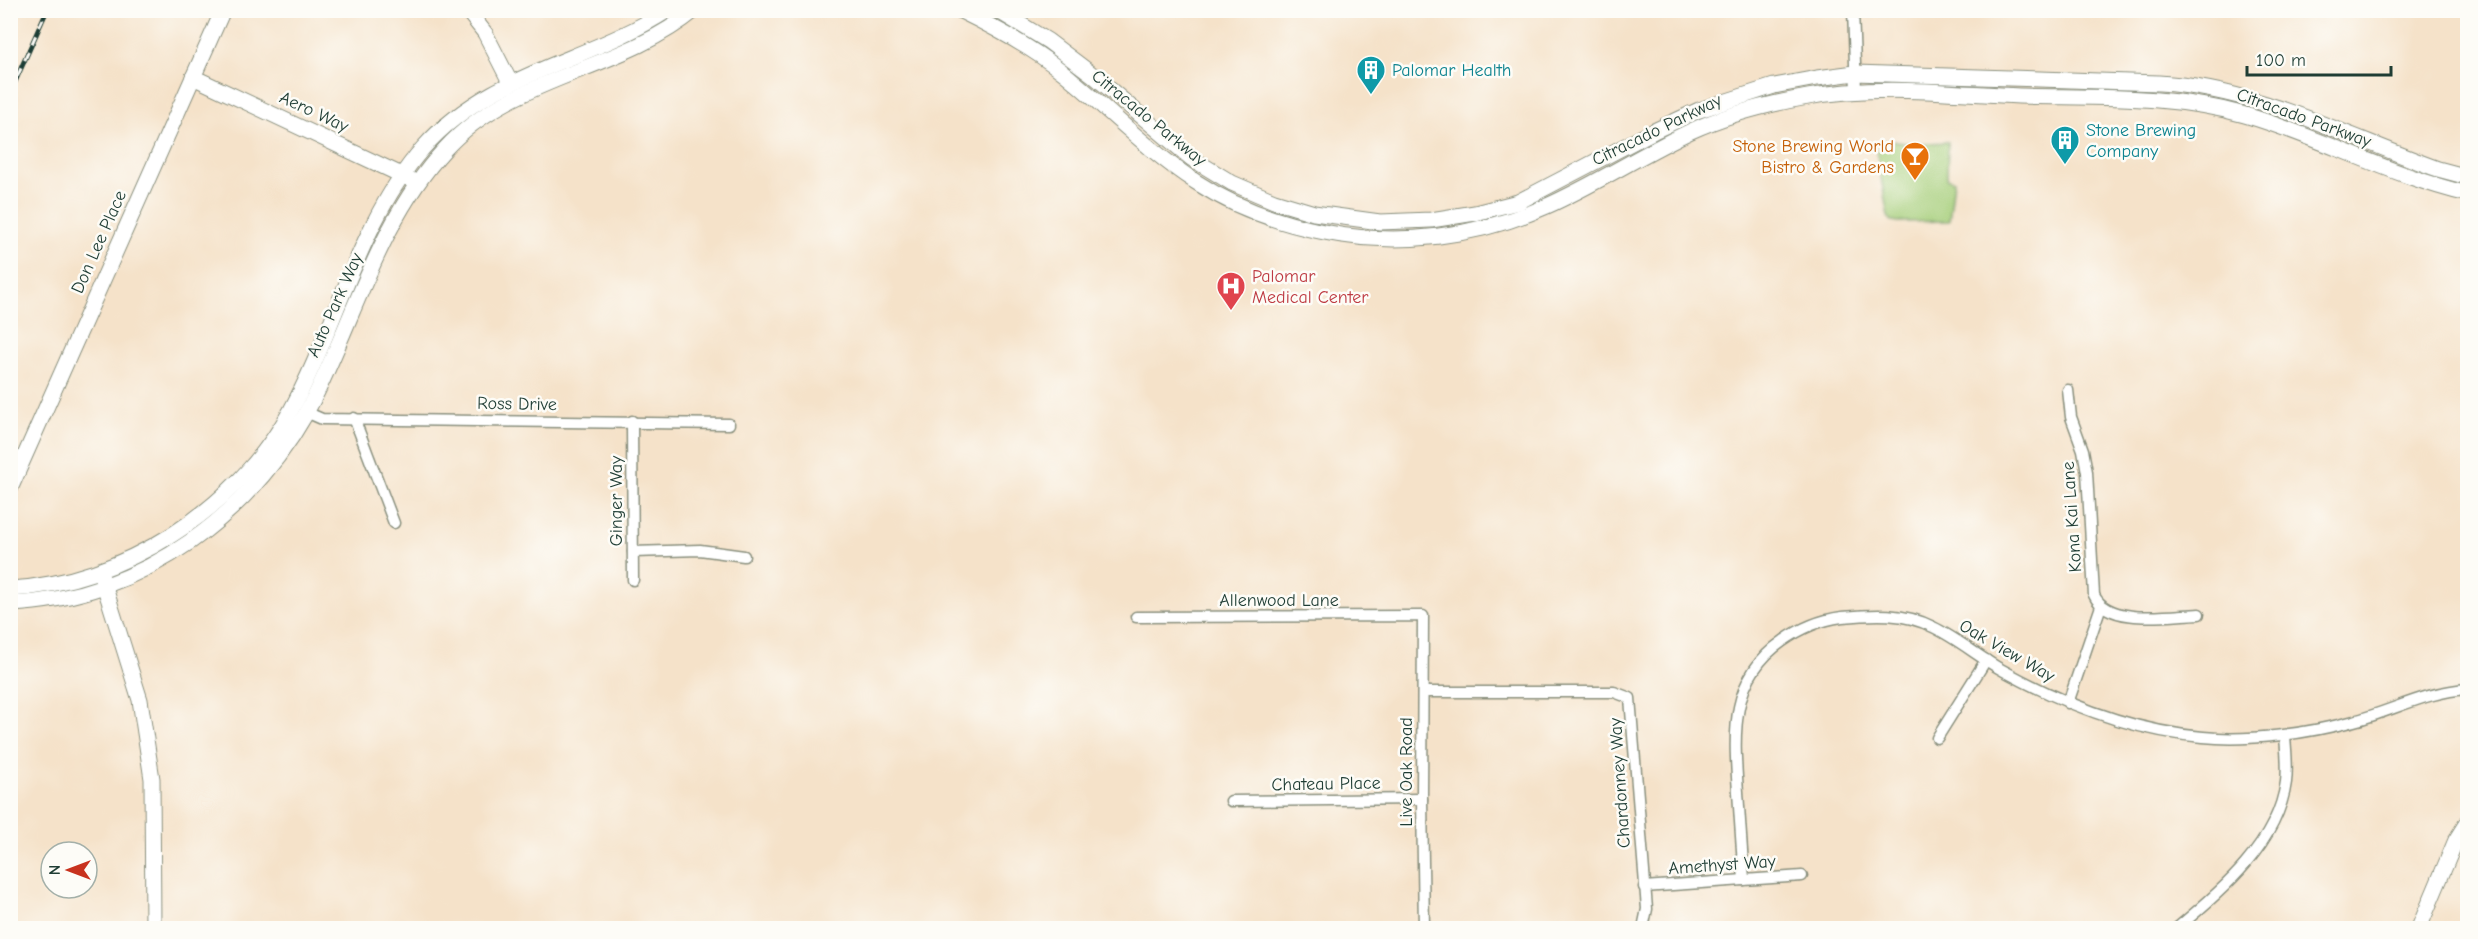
<svg xmlns="http://www.w3.org/2000/svg" width="2478" height="939" font-family="'Comic Neue',sans-serif">
	<style>
		.green { fill: #a4cd78; stroke: #628556; stroke-width: 1.5 }
		.lines { fill: none; stroke-linecap: round; stroke-linejoin: round }
		.street-casing { stroke: #8a907e; stroke-width: 13 }
		.secondary-casing { stroke: #8a907e; stroke-width: 17 }
		.street { stroke: #fff; stroke-width: 10 }
		.secondary { stroke: #fff; stroke-width: 15 }
		.rail-casing { stroke: #1f3d34; stroke-width: 5 }
		.rail { stroke: #fdfcf7; stroke-width: 3; stroke-dasharray: 9; stroke-linecap: butt }
		.labels { text-anchor: middle; dominant-baseline: central; stroke-width: 5; stroke-linejoin: round; paint-order: stroke }
		.culture-label { font-size: 18px; fill: #0d838f; stroke: #fdfcf7; text-anchor: start }
		.street-label { font-size: 18px; fill: #1f3d34; stroke: #fdfcf7 }
		.food-label { font-size: 18px; fill: #c56008; stroke: #fdfcf7; text-anchor: end }
		.health-label { font-size: 18px; fill: #be3a42; stroke: #fdfcf7; text-anchor: start }
	</style>
	<rect width="100%" height="100%" fill="#fdfcf7"/>
	<filter id="ink" filterUnits="userSpaceOnUse"><feTurbulence type="fractalNoise" baseFrequency=".0167" numOctaves="2"/><feDisplacementMap in="SourceGraphic" scale="12" xChannelSelector="R" yChannelSelector="G"/><feConvolveMatrix kernelMatrix="1 2 1 2 8 2 1 2 1" color-interpolation-filters="sRGB"/></filter>
	<filter id="wash" filterUnits="userSpaceOnUse"><feTurbulence type="fractalNoise" baseFrequency=".008" numOctaves="4" result="noise"/><feDisplacementMap in="SourceGraphic" scale="24" xChannelSelector="R" yChannelSelector="G"/><feGaussianBlur stdDeviation="1.35" result="paint"/><feColorMatrix in="noise" values="0 0 0 0 0 0 0 0 0 0 0 0 0 0 0 0 0 1.4 0 .05"/><feComposite in="paint" operator="in"/></filter>
	<g filter="url(#wash)">
		<rect width="100%" height="100%" fill="#f5e2c9"/>
		<!-- green -->
		<polygon class="green" points="1885,140 1922,145 1928,143 1948,142 1947,178 1954,181 1949,221 1899,222 1892,221 1888,217 1877,155 1879,144"/>
	</g>
	<g filter="url(#ink)">
		<g class="lines">
			<!-- street casing -->
			<g class="street-casing">
				<g id="street">
					<polyline points="1853,10 1856,91"/>
					<path d="M2068 390 2071 417 2083 450 2087 472 2094 595C2108 626 2170 615 2199 614"/>
					<polyline points="306,412 322,419 729,424"/>
					<polyline points="354,418 394,523"/>
					<polyline points="632,421 633,580"/>
					<polyline points="633,552 700,550 744,556"/>
					<polyline points="1136,617 1423,616 1422,799 1424,928"/>
					<polyline points="1423,692 1614,692 1630,698 1647,909 1643,928"/>
					<polyline points="2068,703 2101,606"/>
					<polyline points="1937,738 1986,660"/>
					<polyline points="1231,801 1422,799"/>
					<path d="M1744 880C1742 851 1740 821 1738 792 1734 734 1729 678 1783 641 1801 628 1820 620 1842 617 1874 614 1904 612 1933 627 1958 639 1980 658 2004 671 2066 705 2133 731 2203 737 2249 742 2310 733 2354 721 2392 711 2428 691 2468 689"/>
					<polyline points="1644,887 1802,876"/>
					<path d="M2177 928C2222 891 2278 843 2286 782 2288 767 2286 751 2285 736"/>
				</g>
			</g>
			<!-- secondary casing -->
			<g class="secondary-casing">
				<g id="secondary">
					<polyline points="467,10 485,33 510,82"/>
					<path d="M959 10C996 28 1033 48 1064 73 1108 109 1148 151 1196 182 1234 207 1279 223 1324 232 1398 247 1478 237 1547 206 1596 184 1642 154 1691 131 1728 114 1768 104 1808 97 1877 84 1950 93 2019 96 2094 98 2172 94 2245 115 2321 137 2391 176 2468 194"/>
					<path d="M997 10 1048 41 1093 75 1191 158 1232 183 1274 201 1314 213 1380 222 1431 220 1475 213 1518 202 1654 131 1699 110 1774 86 1817 78 1855 73 2159 83C2255 88 2349 137 2438 169L2468 177"/>
					<polyline points="193,77 410,179"/>
					<polyline points="10,489 223,10"/>
					<polyline points="102,578 140,700 152,779 153,928"/>
					<path d="M10 589C122 583 236 510 290 412 337 327 358 223 423 148 491 71 587 63 668 10"/>
					<path d="M10 604C142 599 259 511 316 394 356 312 382 217 445 149 512 75 620 72 695 10"/>
					<polyline points="2419,928 2456,840 2468,821"/>
				</g>
			</g>
			<!-- street -->
			<use href="#street" class="street"/>
			<!-- secondary -->
			<use href="#secondary" class="secondary"/>
			<!-- rail casing -->
			<g class="rail-casing">
				<polyline id="rail" points="10,93 47,10"/>
			</g>
			<!-- rail -->
			<use href="#rail" class="rail"/>
		</g>
	</g>
	<!-- icons -->
	<defs>
		<g id="building-pin" transform="scale(1.5)"><path d="M0 17L-7.5 6A9.5 9.5 0 1 1 7.5 6Z" fill="#0f9aa8" stroke="#fdfcf7"/><path d="M-4-6H4V6H1V3H-1V6H-4ZM-2.5-4.3h1.7v1.8h-1.7ZM.8-4.3h1.7v1.8H.8ZM-2.5-1h1.7V.8h-1.7ZM.8-1h1.7V.8H.8Z" fill="#fff"/></g>
		<g id="bar-pin" transform="scale(1.5)"><path d="M0 17L-7.5 6A9.5 9.5 0 1 1 7.5 6Z" fill="#e8710a" stroke="#fdfcf7"/><path d="M-6-5H6L.8 .8V4.5H3.5V6h-7V4.5H-.8V.8Z" fill="#fff"/></g>
		<g id="hospital-pin" transform="scale(1.5)"><path d="M0 17L-7.5 6A9.5 9.5 0 1 1 7.5 6Z" fill="#e0444e" stroke="#fdfcf7"/><path d="M-5-5h3v3.5h4V-5h3V5h-3V1.5h-4V5h-3Z" fill="#fff"/></g>
	</defs>
	<g fill-rule="evenodd">
		<use href="#building-pin" x="1371" y="70"/>
		<use href="#building-pin" x="2065" y="140"/>
		<use href="#bar-pin" x="1915" y="156"/>
		<use href="#hospital-pin" x="1231" y="286"/>
	</g>
	<g class="labels">
		<!-- culture labels -->
		<g class="culture-label">
			<text x="1392" y="70">Palomar Health</text>
			<text x="2086" y="130">Stone Brewing<tspan x="2086" dy="21">Company</tspan></text>
		</g>
		<!-- street labels -->
		<g class="street-label">
			<text transform="translate(314 112) rotate(25)">Aero Way</text>
			<text transform="translate(1149 118) rotate(39)">Citracado Parkway</text>
			<text transform="translate(2304 118) rotate(20)">Citracado Parkway</text>
			<text transform="translate(1657 130) rotate(-26)">Citracado Parkway</text>
			<text transform="translate(99 242) rotate(-66)">Don Lee Place</text>
			<text transform="translate(335 305) rotate(-66)">Auto Park Way</text>
			<text transform="translate(517 404) rotate(1)">Ross Drive</text>
			<text transform="translate(616 501) rotate(-90)">Ginger Way</text>
			<text transform="translate(2072 517) rotate(-94)">Kona Kai Lane</text>
			<text x="1279" y="600">Allenwood Lane</text>
			<text transform="translate(2007 651) rotate(30)">Oak View Way</text>
			<text transform="translate(1406 772) rotate(-90)">Live Oak Road</text>
			<text transform="translate(1620 783) rotate(-94)">Chardonney Way</text>
			<text transform="translate(1326 784) rotate(-1)">Chateau Place</text>
			<text transform="translate(1722 865) rotate(-4)">Amethyst Way</text>
		</g>
		<!-- food labels -->
		<g class="food-label">
			<text x="1894" y="146">Stone Brewing World<tspan x="1894" dy="21">Bistro &amp; Gardens</tspan></text>
		</g>
		<!-- health labels -->
		<g class="health-label">
			<text x="1252" y="276">Palomar<tspan x="1252" dy="21">Medical Center</tspan></text>
		</g>
	</g>
	<!-- margin -->
	<rect width="2478" height="939" fill="none" stroke="#fdfcf7" stroke-width="36"/>
	<!-- north arrow -->
	<g transform="translate(69 870) rotate(270)"><circle r="28" fill="#fdfcf7" stroke="#a4b0a9" stroke-width="1.5"/>
	<path d="M0-4.5L10 22L0 15L-10 22Z" fill="#c8321e"/>
	<text y="-9" font-size="16" font-weight="bold" text-anchor="middle" fill="#1f3d34">N</text>
	</g>
	<!-- scale -->
	<path d="M2247 66v9h144v-9" fill="none" stroke="#1f3d34" stroke-width="3"/>
	<text x="2256" y="66" font-size="18" fill="#1f3d34" stroke="#fdfcf7" stroke-width="4.5" paint-order="stroke">100 m</text>
</svg>
